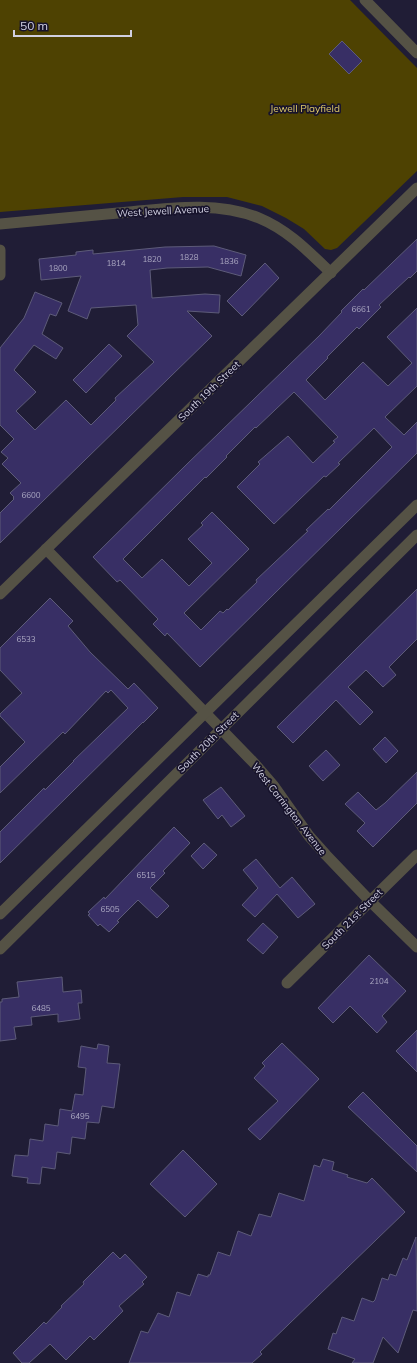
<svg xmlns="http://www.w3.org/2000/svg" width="417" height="1363" font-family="Mulish,sans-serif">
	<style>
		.green { fill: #4e4202 }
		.building { fill: #382f65; stroke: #5d5b79; fill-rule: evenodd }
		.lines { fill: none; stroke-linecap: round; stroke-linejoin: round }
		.minor { stroke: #555245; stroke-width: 11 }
		.tertiary { stroke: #555245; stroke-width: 11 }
		.labels { text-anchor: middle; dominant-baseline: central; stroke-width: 3.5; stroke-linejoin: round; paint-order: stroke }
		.number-label { font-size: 8px; fill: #aba8c2 }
		.park-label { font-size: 10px; fill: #e1cc69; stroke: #17132c }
		.street-label { font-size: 10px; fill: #d1d0e1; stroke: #17132c }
	</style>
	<rect width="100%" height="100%" fill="#201d36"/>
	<!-- green -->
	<polygon class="green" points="0,0 350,0 417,68 417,171 337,248 331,250 325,249 304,229 286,218 262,206 227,197 183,197 0,212"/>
	<!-- building -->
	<g class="building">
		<polygon points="342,41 362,61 349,74 329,54"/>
		<path d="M417 239V271L410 278 409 277 379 305 381 307 359 329 357 327 327 357 328 358 306 380 325 400 363 362 388 386 412 363 387 337 417 308V386L385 417 404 435 417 422V453L200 667 167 633 165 636 153 624 158 619 120 580 117 582 93 557 186 465 319 336 342 312 341 311 363 289 364 290ZM294 392 338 437 333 441 335 442 313 463 288 436 258 462 260 464 237 487 274 524 324 476 326 477 340 464 338 463 374 428 392 447 329 510 328 509 306 530 308 531 256 580 257 582 228 610 227 609 223 613 220 611 201 630 184 613 249 549 212 512 201 523 203 525 188 539 212 563 189 586 162 559 142 578 123 559 205 477 206 478 227 457 226 456 255 427 256 428Z"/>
		<polygon points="214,246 246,255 241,276 208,267 167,268 150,270 152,298 205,294 220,295 219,313 187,311 212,336 0,543 0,513 14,499 13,498 14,497 10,493 21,483 2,464 8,458 1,452 14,439 0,425 0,348 24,318 35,292 62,303 56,316 50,314 42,334 63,348 56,359 34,345 14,370 36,392 16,411 35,430 66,400 91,425 116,400 115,398 154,362 127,336 138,325 136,305 91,308 87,319 68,311 81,276 41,280 39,259 76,255 76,252 93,250 93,254 165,247"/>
		<polygon points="265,263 279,278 242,316 227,301"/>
		<polygon points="109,344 122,356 86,393 73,380"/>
		<polygon points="417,589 417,639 389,667 396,675 383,687 366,670 348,687 373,712 360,725 336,700 293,743 277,727"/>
		<polygon points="50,598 73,621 68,626 90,652 128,689 134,683 158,708 143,723 143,722 0,863 0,832 44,788 45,790 74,761 73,761 128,708 111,690 108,693 106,691 65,734 63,732 0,793 0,767 25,742 0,716 0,714 22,693 0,670 0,648"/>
		<polygon points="385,737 398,751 386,763 373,749"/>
		<polygon points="326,750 340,765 323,781 309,766"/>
		<polygon points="417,772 417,803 373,847 357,831 365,823 345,804 358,792 376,810 385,803"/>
		<polygon points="221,787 245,816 231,827 222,815 218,819 203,800"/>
		<polygon points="174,827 190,843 163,871 165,873 150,888 169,906 157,918 138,900 117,921 119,922 109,932 100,924 98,926 88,915 90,914 88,912 104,897 105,899"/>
		<polygon points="204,843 217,855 203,869 191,856"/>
		<polygon points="256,859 280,888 292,877 315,904 298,918 277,894 255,917 242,905 258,888 243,870"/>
		<polygon points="263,923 278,937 263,954 247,940"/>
		<polygon points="369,955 406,991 382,1016 387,1022 377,1033 350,1006 333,1023 318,1008"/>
		<polygon points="62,977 63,992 81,990 82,1003 78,1003 80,1019 58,1022 58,1014 31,1017 32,1025 14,1027 16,1039 0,1041 0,1002 2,1002 2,999 19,997 17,982"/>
		<polygon points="417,1030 417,1072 396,1051"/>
		<polygon points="282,1043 319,1079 260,1140 248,1129 278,1101 254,1078 265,1066 262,1063"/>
		<polygon points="98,1044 109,1046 107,1063 120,1064 114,1108 102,1106 99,1123 87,1122 85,1139 72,1137 70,1154 57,1152 55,1169 42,1167 40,1184 27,1183 28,1178 12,1176 15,1155 28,1156 30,1139 43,1141 45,1124 58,1126 60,1109 72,1111 75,1094 83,1095 86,1068 78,1067 81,1046 97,1049"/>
		<polygon points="363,1092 417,1146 417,1172 348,1107"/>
		<polygon points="183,1150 217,1184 185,1217 150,1184"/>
		<polygon points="323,1159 334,1162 332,1170 348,1175 347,1177 367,1183 372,1178 405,1212 260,1352 262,1354 252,1363 129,1363 141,1331 148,1333 158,1313 169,1317 177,1292 190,1296 198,1274 208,1277 208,1275 210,1275 218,1252 230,1256 238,1231 251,1236 259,1214 271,1217 279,1193 304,1201 314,1165 320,1167"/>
		<polygon points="416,1237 417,1311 413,1310 398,1353 383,1337 373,1363 352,1363 355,1359 328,1349 333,1333 336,1334 342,1317 354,1321 362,1298 373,1302 375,1300 382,1278 388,1280 390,1274 396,1276 403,1258 407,1260"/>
		<polygon points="113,1252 120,1259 125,1254 147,1277 142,1282 144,1284 119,1306 123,1311 94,1340 90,1336 66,1360 50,1344 29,1363 22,1363 13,1353 44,1322 46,1324 62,1307 61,1306 84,1284 83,1282"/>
	</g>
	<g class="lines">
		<!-- minor -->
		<g class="minor">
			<polyline points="365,0 417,53"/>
			<path d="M0 224C39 220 79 217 118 213 164 209 215 200 259 218 288 230 308 251 331 273"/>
			<polyline points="0,250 0,275"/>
			<polyline points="46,549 254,763 273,785 309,836 326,855 370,901 417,947"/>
			<polyline points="0,594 417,188"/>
			<polyline points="287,983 417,855"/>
		</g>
		<!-- tertiary -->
		<g class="tertiary">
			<polyline points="0,914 417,505"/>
			<polyline points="0,949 417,535"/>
		</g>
	</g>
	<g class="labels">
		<!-- number labels -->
		<g class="number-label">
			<text x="189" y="257">1828</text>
			<text x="152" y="259">1820</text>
			<text x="229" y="261">1836</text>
			<text x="116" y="263">1814</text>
			<text x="58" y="268">1800</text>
			<text x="361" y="309">6661</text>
			<text x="31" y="495">6600</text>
			<text x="26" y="639">6533</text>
			<text x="146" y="875">6515</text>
			<text x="110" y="909">6505</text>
			<text x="379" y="981">2104</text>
			<text x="41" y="1008">6485</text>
			<text x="80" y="1116">6495</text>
		</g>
		<!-- park labels -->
		<g class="park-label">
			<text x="305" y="108">Jewell Playfield</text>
		</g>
		<!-- street labels -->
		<g class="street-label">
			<text transform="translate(163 211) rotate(-3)">West Jewell Avenue</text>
			<text transform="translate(209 391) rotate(-44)">South 19th Street</text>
			<text transform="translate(208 742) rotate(-45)">South 20th Street</text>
			<text transform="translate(289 809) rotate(52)">West Carrington Avenue</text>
			<text transform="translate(352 919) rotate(-45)">South 21st Street</text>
		</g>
	</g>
	<!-- scale -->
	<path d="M14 30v6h117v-6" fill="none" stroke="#d1d0e1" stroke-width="2"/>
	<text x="20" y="30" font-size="12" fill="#d1d0e1" stroke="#17132c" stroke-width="3" paint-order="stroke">50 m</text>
</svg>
